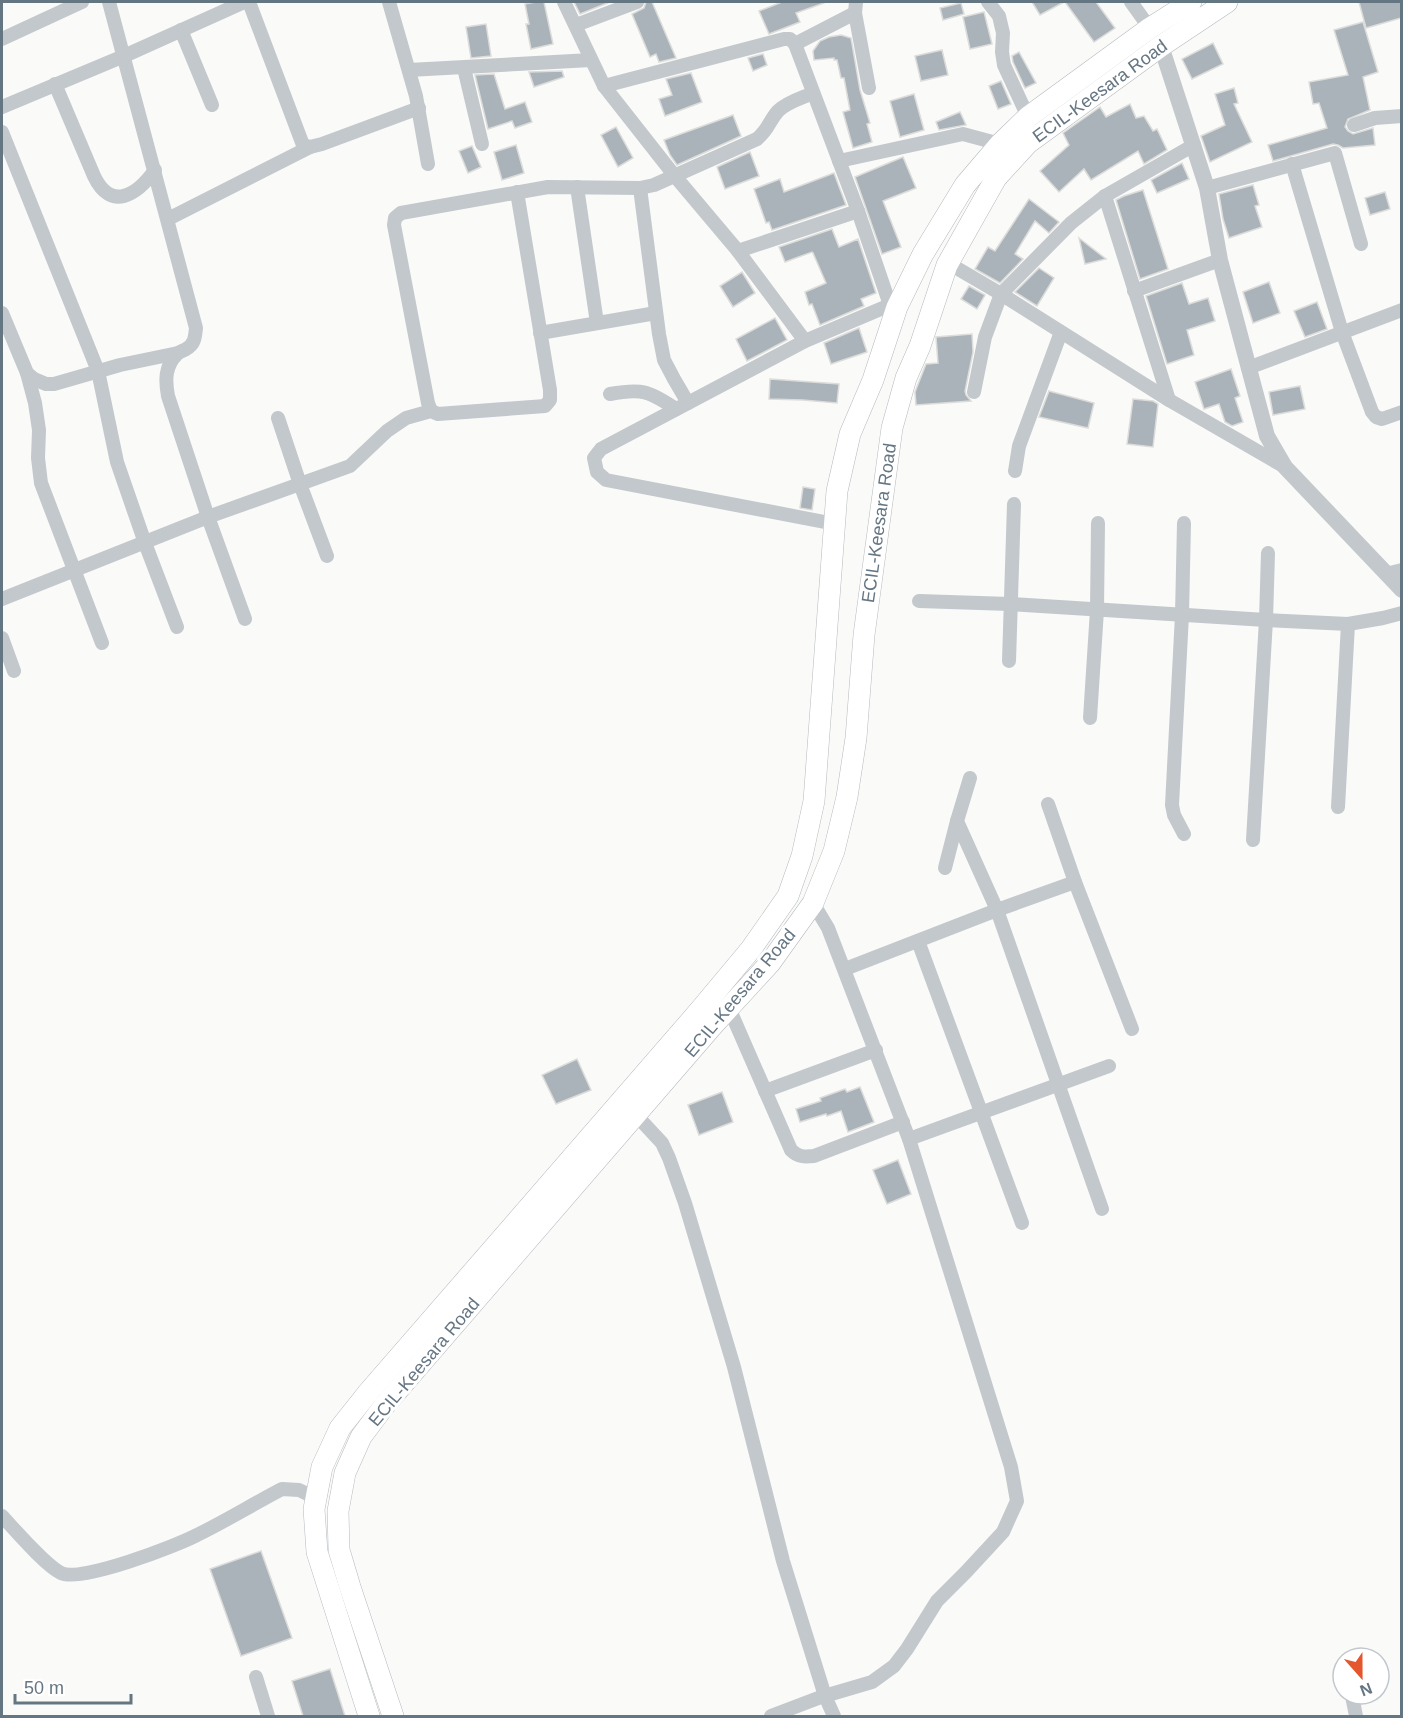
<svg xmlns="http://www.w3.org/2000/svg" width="1403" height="1718" font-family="Helvetica,sans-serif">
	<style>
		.building { fill: #aab3b9; stroke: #dcdcda; stroke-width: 1.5 }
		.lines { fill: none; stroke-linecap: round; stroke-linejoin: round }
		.primary-casing { stroke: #b5babe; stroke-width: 22 }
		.minor { stroke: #c3c8cc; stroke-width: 14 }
		.tertiary { stroke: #c3c8cc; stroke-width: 16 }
		.primary { stroke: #fff; stroke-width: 21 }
		.labels { text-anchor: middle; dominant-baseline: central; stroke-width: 6; stroke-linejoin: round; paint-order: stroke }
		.street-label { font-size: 18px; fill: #657683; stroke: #fff }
	</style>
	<rect width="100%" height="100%" fill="#fafaf8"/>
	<!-- building -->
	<g class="building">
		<polygon points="536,2 544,2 553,44 531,49 526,24 529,24 525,4"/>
		<polygon points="574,2 610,2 580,14"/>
		<polygon points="646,2 652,2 676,58 659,62 656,54 650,57 632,14 644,8"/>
		<polygon points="782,2 824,2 824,3 796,13 800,22 769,34 759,11"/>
		<polygon points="1032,2 1064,2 1040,15"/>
		<polygon points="1065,2 1096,2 1115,28 1094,42"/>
		<polygon points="1359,2 1401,2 1401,18 1366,28"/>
		<polygon points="961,3 964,14 943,20 940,8"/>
		<polygon points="984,12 992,44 970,49 963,17"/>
		<polygon points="1363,22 1378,72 1363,77 1370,110 1348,119 1345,127 1348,131 1353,134 1373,128 1375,145 1343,148 1338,145 1333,144 1273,161 1268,145 1327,128 1319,103 1313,104 1309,82 1348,75 1334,30"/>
		<polygon points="486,24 491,56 471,58 466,27"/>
		<polygon points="841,35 851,38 860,90 870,123 867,124 872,142 853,148 843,112 850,110 844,78 841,78 837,60 834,60 834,58 814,60 813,51 820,41 829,37"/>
		<polygon points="1213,43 1223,64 1192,79 1182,59"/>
		<polygon points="942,50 948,75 921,81 915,56"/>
		<polygon points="1019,52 1036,83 1025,88 1013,62 1012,56"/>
		<polygon points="763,54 767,65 753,71 748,58"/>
		<polygon points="562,71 564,77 534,87 529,72"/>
		<polygon points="691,73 702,102 665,116 659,99 672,95 666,79"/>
		<polygon points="494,74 505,109 525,102 532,122 515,128 512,121 488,129 475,75"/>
		<polygon points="1001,81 1011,104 998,109 989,86"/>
		<polygon points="1234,88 1238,103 1234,104 1252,142 1210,162 1201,136 1225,125 1215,94"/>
		<polygon points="914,94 924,130 900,137 890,101"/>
		<polygon points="1130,104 1136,118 1144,116 1153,131 1157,129 1167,150 1144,164 1138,151 1091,180 1084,169 1059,192 1040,171 1069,145 1063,133 1100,107 1106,117"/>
		<polygon points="960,112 966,125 939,130 936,122"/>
		<polygon points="733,115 741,136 677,165 670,155 664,140"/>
		<polygon points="616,127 633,158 618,167 601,135"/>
		<polygon points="516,145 524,173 502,180 494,152"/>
		<polygon points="472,146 481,167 468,173 459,151"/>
		<polygon points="750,152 759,176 725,189 717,167"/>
		<polygon points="903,157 916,188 883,201 901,247 882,254 855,177"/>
		<polygon points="1182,163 1189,179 1157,193 1151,180"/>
		<polygon points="834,173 846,205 772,230 769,222 766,223 754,189 780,179 784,192"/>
		<polygon points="1253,185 1259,205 1255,206 1262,227 1229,238 1223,219 1219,194"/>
		<polygon points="1143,190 1168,269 1140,279 1116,200 1124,196"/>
		<polygon points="1385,192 1390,209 1370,215 1365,198"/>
		<polygon points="1029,199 1059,222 1049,233 1035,221 1015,254 1023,259 1000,283 975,269 988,247 995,251"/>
		<polygon points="832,229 839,247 858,239 876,293 861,299 864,306 820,325 812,304 809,305 805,292 826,283 813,253 812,252 785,262 779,247"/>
		<polygon points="1079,238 1106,259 1085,264"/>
		<polygon points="1039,268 1054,278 1037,306 1015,292"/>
		<polygon points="742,272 755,293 733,307 720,286"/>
		<polygon points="1269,282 1280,313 1253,323 1243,292"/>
		<polygon points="1182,283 1189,304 1208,298 1215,321 1187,330 1194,355 1167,364 1146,296"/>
		<polygon points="969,286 985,295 977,309 961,299"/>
		<polygon points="1317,302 1327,329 1305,337 1294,311"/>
		<polygon points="775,318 787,340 747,361 736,339"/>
		<polygon points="859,328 867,352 831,364 824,343"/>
		<polygon points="972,334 973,352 965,391 966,395 971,401 916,405 915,392 926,364 938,363 936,337"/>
		<polygon points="1231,369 1240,396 1235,398 1243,422 1232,426 1225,422 1219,404 1204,409 1195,382"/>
		<polygon points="770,379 839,384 837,403 803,400 769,399"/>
		<polygon points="1300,386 1305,409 1273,415 1269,392"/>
		<polygon points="1049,391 1094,403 1088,428 1039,417"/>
		<polygon points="1133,399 1153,401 1158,404 1153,447 1127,444"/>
		<polygon points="803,487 815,489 812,510 800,508"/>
		<polygon points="577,1059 591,1090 556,1104 542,1075"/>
		<polygon points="860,1087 874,1122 848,1132 841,1111 827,1116 826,1114 800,1122 796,1109 821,1101 820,1098 845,1089 847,1092"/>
		<polygon points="722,1092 733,1122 699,1135 688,1105"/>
		<polygon points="898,1160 911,1194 887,1204 873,1170"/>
		<polygon points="261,1551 292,1638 241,1656 210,1569"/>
		<polygon points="330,1669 345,1716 303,1716 292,1681"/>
	</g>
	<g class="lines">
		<!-- primary casing -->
		<g class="primary-casing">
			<g id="primary">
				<polyline points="369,1716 317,1552 314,1509 322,1467 340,1428 367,1394 701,1009 751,949 788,896 802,856 814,801 837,491 850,434 873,380 897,307 923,254 965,185 1000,144 1028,117 1150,28 1191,2"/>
				<polyline points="393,1716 350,1587 339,1550 338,1511 345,1473 361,1437 384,1406 714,1024 770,963 813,903 834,851 847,797 856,738 864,635 892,428 906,378 920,346 947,265 996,178 1028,143 1161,46 1227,2"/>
			</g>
		</g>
		<!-- minor -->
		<g class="minor">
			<path d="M109 2 196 328C195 337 195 344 186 349 185 350 179 352 177 354 165 366 165 380 168 396L208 517 245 619"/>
			<polyline points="249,2 303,145 310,147 322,144 419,108"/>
			<polyline points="389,2 416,96 428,164"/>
			<polyline points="564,2 604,86 674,175 738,251 805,341"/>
			<polyline points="856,2 855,13 869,88"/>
			<polyline points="988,2 999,16 1003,33 1002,52 1004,65 1028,117"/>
			<polyline points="1131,2 1154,34"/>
			<polyline points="576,25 637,2"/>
			<polyline points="181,30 212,105"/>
			<polyline points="2,39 82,2"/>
			<polyline points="795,44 855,13"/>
			<polyline points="464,68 482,144"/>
			<polyline points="409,70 591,60"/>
			<path d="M55 84 94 176C111 212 137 195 155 170"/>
			<polyline points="604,86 784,39 790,39 795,44 858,211 890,305 897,307"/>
			<polyline points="2,107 124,56 244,2"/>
			<polyline points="1354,125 1375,118 1402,116"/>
			<polyline points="2,132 98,371 117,462 145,543 177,627"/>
			<polyline points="839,161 963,134 1000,144"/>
			<polyline points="1292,164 1342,332 1372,412 1376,417 1382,419 1402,412"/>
			<polyline points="577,187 597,323"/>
			<polyline points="640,188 659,334 664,360 674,379 688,403"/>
			<polyline points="1207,188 1335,153 1361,244"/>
			<polyline points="1105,196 1169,400"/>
			<polyline points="168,219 310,147"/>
			<polyline points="738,251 858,211"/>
			<polyline points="948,263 1001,294 1169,400 1285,467"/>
			<polyline points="1134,291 1220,260"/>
			<polyline points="2,313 27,373 34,379 46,384 54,384 120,365 178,353"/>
			<polyline points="540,333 656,313"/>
			<polyline points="1248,368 1402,310"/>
			<polyline points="27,373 35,403 39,430 38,458 41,483 102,643"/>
			<polyline points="974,392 985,337 1001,294 1071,223 1105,196 1194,145"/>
			<path d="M610 394C642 388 649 391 676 409"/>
			<path d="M431 411 428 403 394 225 395 218 401 213 548 187 640 188 654 185 757 139C769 129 769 121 778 111 787 102 802 98 813 93"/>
			<polyline points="278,418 300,484 327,556"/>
			<polyline points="1015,471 1019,446 1061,332"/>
			<polyline points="1184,523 1182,615 1172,805 1174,815 1184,834"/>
			<polyline points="835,524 606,480 597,472 594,458 601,449 805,341 890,305"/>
			<polyline points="1386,574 1402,570"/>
			<polyline points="2,599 208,517 350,466 387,431 406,418 431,411 438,414 545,406 550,400 550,390 517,192"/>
			<polyline points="919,601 1010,604 1266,620 1348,624 1383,618 1402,613"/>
			<polyline points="2,638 14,671"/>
			<polyline points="1009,661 1014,504"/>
			<polyline points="1090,718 1097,610 1098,523"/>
			<polyline points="970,778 957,821 997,910 1075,882"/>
			<polyline points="1048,804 1075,882 1132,1029"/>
			<polyline points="1338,807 1348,624"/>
			<polyline points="1253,840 1266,620 1268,553"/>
			<polyline points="945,868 957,821"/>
			<polyline points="918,941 1022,1223"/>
			<polyline points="845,969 997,910 1102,1209"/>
			<path d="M729 1008 791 1150C798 1157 804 1157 814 1156L903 1122"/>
			<polyline points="765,1091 876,1050"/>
			<polyline points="636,1115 662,1143 669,1158 685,1203 734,1367 783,1561 825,1696 834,1716"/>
			<polyline points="909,1139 1109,1066"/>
			<path d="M2 1516C16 1531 45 1565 61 1573 80 1583 176 1546 197 1535 226 1521 253 1504 282 1489L299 1490 316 1498"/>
			<polyline points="256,1677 268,1716"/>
			<polyline points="1352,1696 1356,1716"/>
			<polyline points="771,1716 821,1697 872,1682 894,1666 907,1649 937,1601 966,1572 1003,1532 1017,1501 1011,1467 909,1139 828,928 813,903"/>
		</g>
		<!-- tertiary -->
		<polyline class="tertiary" points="1161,46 1207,188 1220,260 1267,436 1285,467 1402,590"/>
		<!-- primary -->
		<use href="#primary" class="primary"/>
	</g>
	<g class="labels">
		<!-- street labels -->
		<g class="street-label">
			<text transform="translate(1100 91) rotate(-36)">ECIL-Keesara Road</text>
			<text transform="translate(879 523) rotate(-82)">ECIL-Keesara Road</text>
			<text transform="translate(740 993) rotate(-50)">ECIL-Keesara Road</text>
			<text transform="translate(424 1362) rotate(-50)">ECIL-Keesara Road</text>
		</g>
	</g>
	<!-- border -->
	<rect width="1403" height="1718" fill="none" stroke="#657683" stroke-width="6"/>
	<!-- north arrow -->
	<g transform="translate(1361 1676) rotate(159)"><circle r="28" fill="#ffffff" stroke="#c1c8cd" stroke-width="1.5"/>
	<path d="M0-4.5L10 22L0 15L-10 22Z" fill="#e4572e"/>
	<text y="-9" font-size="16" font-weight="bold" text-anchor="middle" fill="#657683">N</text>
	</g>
	<!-- scale -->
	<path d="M15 1694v9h116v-9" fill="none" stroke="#657683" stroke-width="3"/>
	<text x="24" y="1694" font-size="18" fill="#657683" stroke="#ffffff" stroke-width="4.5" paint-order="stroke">50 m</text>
</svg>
